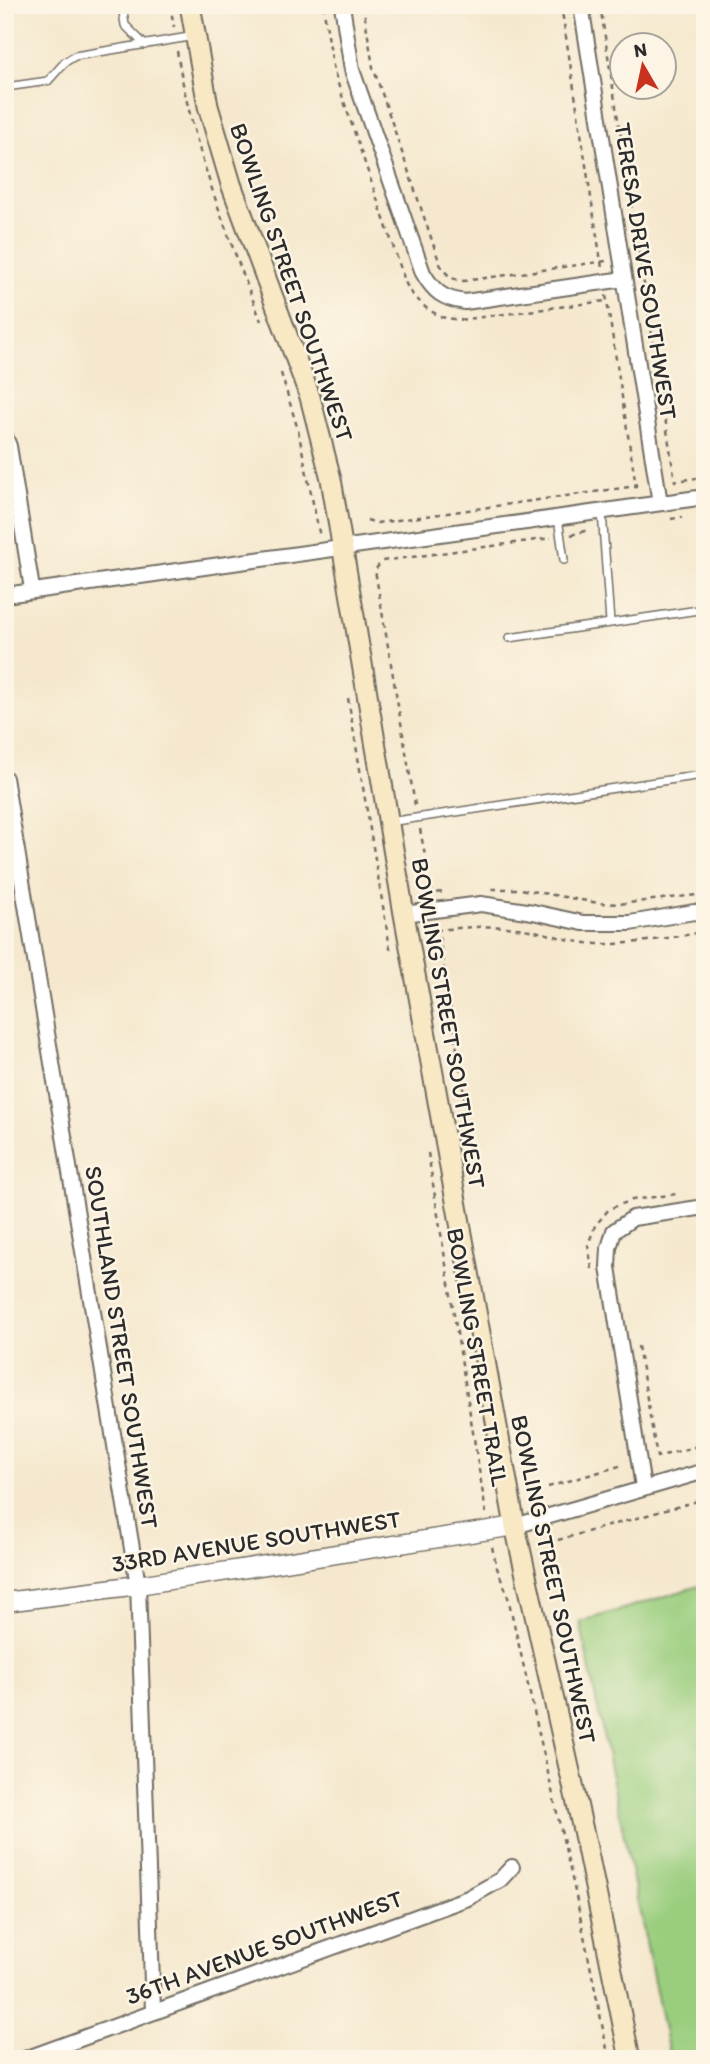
<svg xmlns="http://www.w3.org/2000/svg" width="710" height="2064" font-family="Itim,sans-serif">
	<style>
		.green { fill: #9ace7e; stroke: #627c54; stroke-width: 2 }
		.lines { fill: none; stroke-linecap: round; stroke-linejoin: round }
		.service-casing { stroke: #726d64; stroke-width: 10 }
		.minor-casing { stroke: #726d64; stroke-width: 18 }
		.tertiary-casing { stroke: #726d64; stroke-width: 21 }
		.secondary-casing { stroke: #726d64; stroke-width: 23 }
		.path { stroke: #726d64; stroke-width: 2.5; stroke-dasharray: 5 5; stroke-linecap: butt }
		.service { stroke: #fff; stroke-width: 7 }
		.minor { stroke: #fff; stroke-width: 14 }
		.tertiary { stroke: #fff; stroke-width: 18 }
		.secondary { stroke: #f8e8c3; stroke-width: 19 }
		.labels { text-anchor: middle; dominant-baseline: central; stroke-width: 5; stroke-linejoin: round; paint-order: stroke }
		.street-label { font-size: 24px; fill: #2b2b2b; stroke: #fcf5e5 }
	</style>
	<rect width="100%" height="100%" fill="#fcf5e5"/>
	<filter id="ink" filterUnits="userSpaceOnUse"><feTurbulence type="fractalNoise" baseFrequency=".0143" numOctaves="2"/><feDisplacementMap in="SourceGraphic" scale="14" xChannelSelector="R" yChannelSelector="G"/><feConvolveMatrix kernelMatrix="1 2 1 2 8 2 1 2 1" color-interpolation-filters="sRGB"/></filter>
	<filter id="wash" filterUnits="userSpaceOnUse"><feTurbulence type="fractalNoise" baseFrequency=".00686" numOctaves="4" result="noise"/><feDisplacementMap in="SourceGraphic" scale="28" xChannelSelector="R" yChannelSelector="G"/><feGaussianBlur stdDeviation="1.57" result="paint"/><feColorMatrix in="noise" values="0 0 0 0 0 0 0 0 0 0 0 0 0 0 0 0 0 1.4 0 .05"/><feComposite in="paint" operator="in"/></filter>
	<g filter="url(#wash)">
		<rect width="100%" height="100%" fill="#f5e8ce"/>
		<!-- green -->
		<polygon class="green" points="705,1584 705,2059 670,2059 580,1622"/>
	</g>
	<g filter="url(#ink)">
		<g class="lines">
			<!-- service casing -->
			<g class="service-casing">
				<g id="service">
					<polyline points="122,5 125,25 145,45"/>
					<polyline points="5,80 6,87 48,81 65,62 75,56 195,36"/>
					<polyline points="602,512 610,622"/>
					<polyline points="558,518 564,560"/>
					<polyline points="509,638 705,609"/>
					<polyline points="389,822 702,775"/>
				</g>
			</g>
			<!-- minor casing -->
			<g class="minor-casing">
				<g id="minor">
					<path d="M342 5 352 70 423 273C434 292 443 299 465 302L624 279"/>
					<polyline points="581,5 660,503"/>
					<polyline points="5,436 9,446 32,589"/>
					<polyline points="5,595 705,497"/>
					<polyline points="5,778 138,1585 153,2011"/>
					<polyline points="404,914 481,904 533,912 583,923 630,923 694,912 705,914"/>
					<polyline points="643,1487 608,1267 609,1248 614,1231 633,1218 705,1207"/>
					<polyline points="515,1526 705,1471"/>
					<polyline points="25,2059 468,1898 500,1880 512,1867"/>
				</g>
			</g>
			<!-- tertiary casing -->
			<g class="tertiary-casing">
				<polyline id="tertiary" points="5,1602 138,1585 515,1526"/>
			</g>
			<!-- secondary casing -->
			<g class="secondary-casing">
				<polyline id="secondary" points="190,5 208,106 231,184 310,397 331,479 404,914 515,1526 587,1848 630,2059"/>
			</g>
			<!-- path -->
			<g class="path">
				<polyline points="170,5 174,27"/>
				<polyline points="323,5 334,72 406,284 413,295 426,308 441,317 459,320 605,301"/>
				<path d="M363 5 373 67 440 264C446 275 452 280 464 281L606 261"/>
				<polyline points="561,5 602,268"/>
				<polyline points="600,5 675,481 705,477"/>
				<path d="M177 51C192 146 227 233 261 321"/>
				<polyline points="281,373 298,430 320,537"/>
				<polyline points="671,519 682,517"/>
				<polyline points="367,520 377,523 636,486 606,295"/>
				<polyline points="571,535 588,530"/>
				<polyline points="5,553 9,580"/>
				<polyline points="348,698 391,954"/>
				<polyline points="415,805 375,570 382,561 551,538"/>
				<polyline points="420,829 432,893 444,892"/>
				<polyline points="492,889 520,889 598,903 619,904 705,894"/>
				<path d="M465 1100 438 930C468 927 498 924 529 930 552 934 573 943 597 944 631 945 666 938 699 933L705 934"/>
				<polyline points="428,1153 486,1513"/>
				<polyline points="592,1269 588,1245 595,1226 609,1209 632,1200 677,1194"/>
				<polyline points="638,1346 657,1457 705,1444"/>
				<polyline points="548,1487 623,1465"/>
				<polyline points="558,1540 705,1499"/>
				<polyline points="492,1547 497,1568 507,1593 576,1896 609,2059"/>
			</g>
			<!-- service -->
			<use href="#service" class="service"/>
			<!-- minor -->
			<use href="#minor" class="minor"/>
			<!-- tertiary -->
			<use href="#tertiary" class="tertiary"/>
			<!-- secondary -->
			<use href="#secondary" class="secondary"/>
		</g>
	</g>
	<g class="labels">
		<!-- street labels -->
		<g class="street-label">
			<text transform="translate(646 271) rotate(81)">TERESA DRIVE SOUTHWEST</text>
			<text transform="translate(292 282) rotate(71)">BOWLING STREET SOUTHWEST</text>
			<text transform="translate(449 1023) rotate(80)">BOWLING STREET SOUTHWEST</text>
			<text transform="translate(122 1347) rotate(81)">SOUTHLAND STREET SOUTHWEST</text>
			<text transform="translate(478 1357) rotate(80)">BOWLING STREET TRAIL</text>
			<text transform="translate(256 1541) rotate(-9)">33RD AVENUE SOUTHWEST</text>
			<text transform="translate(554 1579) rotate(78)">BOWLING STREET SOUTHWEST</text>
			<text transform="translate(264 1947) rotate(-20)">36TH AVENUE SOUTHWEST</text>
		</g>
	</g>
	<!-- margin -->
	<rect width="710" height="2064" fill="none" stroke="#fcf5e5" stroke-width="28"/>
	<!-- north arrow -->
	<g transform="translate(643 66) rotate(351)"><circle r="33" fill="#fcf5e5" stroke="#a8a49b" stroke-width="2"/>
	<path d="M0-5L12 26L0 18L-12 26Z" fill="#c8321e"/>
	<text y="-10" font-size="19" font-weight="bold" text-anchor="middle" fill="#2b2b2b">N</text>
	</g>
</svg>
